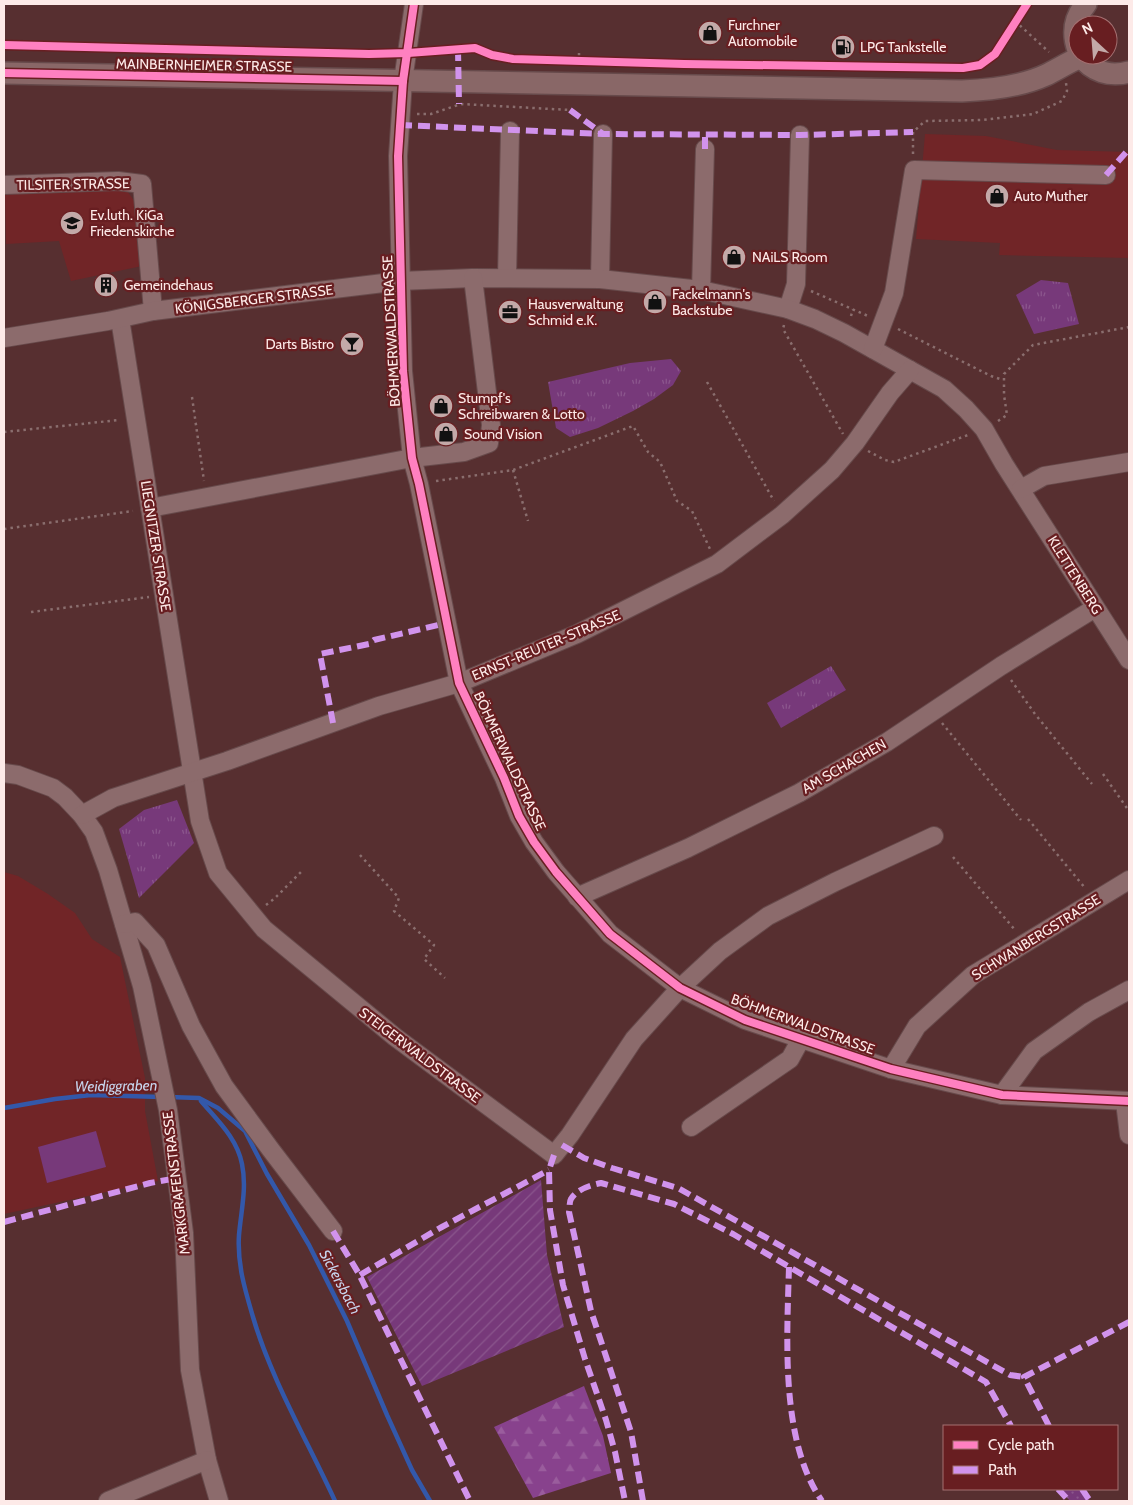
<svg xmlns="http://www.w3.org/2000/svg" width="1133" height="1505" font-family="Cabin,sans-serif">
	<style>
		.built { fill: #712527 }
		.grass { fill: url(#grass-dots) }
		.forest { fill: url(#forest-firs) }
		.park { fill: url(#park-tufts) }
		.garden { fill: url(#garden-furrows) }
		.pitch { fill: #77397a }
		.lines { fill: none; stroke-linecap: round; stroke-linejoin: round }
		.stream { stroke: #3358aa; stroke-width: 4.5 }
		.minor-casing { stroke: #674a4b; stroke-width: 20 }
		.major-casing { stroke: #674a4b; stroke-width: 24 }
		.path { stroke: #8a6e6e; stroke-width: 2.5; stroke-dasharray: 2.5 4; stroke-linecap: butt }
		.minor { stroke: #8c6b6c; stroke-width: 18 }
		.major { stroke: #896767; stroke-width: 21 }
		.quiet { stroke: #d193ec; stroke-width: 6; stroke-dasharray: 12 6; stroke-linecap: butt }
		.cycleway-casing { stroke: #681e21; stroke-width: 11 }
		.cycleway { stroke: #ff80c0; stroke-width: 8 }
		.labels { text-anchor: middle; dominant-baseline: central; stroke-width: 4.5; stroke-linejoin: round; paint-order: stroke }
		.poi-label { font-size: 14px; fill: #fdeae8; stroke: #681e21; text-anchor: start }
		.street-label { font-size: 14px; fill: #fdeae8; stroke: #681e21 }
		.water-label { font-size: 15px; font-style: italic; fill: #c7d4ec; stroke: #681e21 }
	</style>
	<defs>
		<pattern id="grass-dots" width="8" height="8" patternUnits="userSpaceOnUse" patternTransform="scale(1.25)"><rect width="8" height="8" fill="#77397a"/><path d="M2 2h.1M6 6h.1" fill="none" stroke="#8b568d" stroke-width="1.8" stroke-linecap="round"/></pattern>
		<pattern id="forest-firs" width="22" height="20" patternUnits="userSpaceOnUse" patternTransform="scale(1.25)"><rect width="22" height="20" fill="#88428d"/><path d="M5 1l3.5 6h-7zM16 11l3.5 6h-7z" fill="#9a5d9d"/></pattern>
		<pattern id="park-tufts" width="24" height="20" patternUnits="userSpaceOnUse" patternTransform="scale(1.25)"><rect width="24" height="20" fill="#77397a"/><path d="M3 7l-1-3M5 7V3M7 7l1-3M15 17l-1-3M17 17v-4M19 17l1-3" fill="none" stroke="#8b568d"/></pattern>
		<pattern id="garden-furrows" width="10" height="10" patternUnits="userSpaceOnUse" patternTransform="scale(1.25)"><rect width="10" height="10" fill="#77397a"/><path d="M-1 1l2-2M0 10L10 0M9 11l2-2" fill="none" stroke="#8b568d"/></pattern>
	</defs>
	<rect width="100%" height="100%" fill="#572f30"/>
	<!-- built -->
	<g class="built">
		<polygon points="925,134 986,136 1057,150 1129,152 1129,258 999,255 1000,243 916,239"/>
		<polygon points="123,185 137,205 142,266 71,281 59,241 6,244 5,192"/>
		<polygon points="4,872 18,876 48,894 75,913 92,939 120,957 145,1078 145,1111 158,1181 4,1214"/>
	</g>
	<!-- grass -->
	<polygon class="grass" points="1059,1489 1081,1489 1090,1501 1070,1501"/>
	<!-- forest -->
	<polygon class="forest" points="584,1386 603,1436 611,1473 533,1498 494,1427"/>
	<!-- park -->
	<g class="park">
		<polygon points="1041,280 1068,283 1079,324 1034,334 1016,295"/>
		<polygon points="671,359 681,371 673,385 654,399 633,411 598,428 570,437 556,428 548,382 630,363"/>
		<polygon points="831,666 846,690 781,728 767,703"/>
		<polygon points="177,800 194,843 139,898 119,829 144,810"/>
	</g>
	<!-- garden -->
	<polygon class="garden" points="541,1180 547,1255 564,1327 422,1386 367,1277"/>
	<!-- pitch -->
	<polygon class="pitch" points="96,1131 106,1167 47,1183 38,1147"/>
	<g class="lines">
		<!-- stream -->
		<g class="stream">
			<polyline points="169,1097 199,1098 218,1108 245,1131 267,1174 309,1245 347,1321 387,1415 412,1470 430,1501"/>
			<path d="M201 1101C217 1120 237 1138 242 1164 247 1188 241 1211 239 1235 237 1264 245 1290 253 1317 271 1379 308 1442 335 1501"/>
			<polyline points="4,1108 55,1099 91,1095 162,1097"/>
		</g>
		<!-- minor casing -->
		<g class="minor-casing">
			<g id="minor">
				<polyline points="414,4 403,81 398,156 403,371 412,458 419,484 459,683 504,778 519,816 534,842 556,872 610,934 680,988 745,1020 891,1069 1002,1095 1129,1101"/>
				<polyline points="4,185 118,181 142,184 153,311"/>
				<polyline points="507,278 510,131"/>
				<polyline points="600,279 603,134"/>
				<polyline points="701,290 705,149"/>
				<polyline points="788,309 796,284 800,135"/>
				<polyline points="120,319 200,821 218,873 264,929 395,1037 554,1155 570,1135 634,1039 680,988 720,951 768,916 835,882 934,836"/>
				<polyline points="4,338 108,321 153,311 400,281 473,278 600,279 701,290 788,309 815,319 844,333 944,389 966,409 984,429 1004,464 1129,660"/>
				<polyline points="873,349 894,293 914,170 1106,175"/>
				<polyline points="1021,489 1044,476 1129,462"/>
				<polyline points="150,508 412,458 464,452 489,443 491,425 473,278"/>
				<polyline points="4,773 18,775 53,788 65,797 82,815 94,832 108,870 142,986 168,1110 184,1233 190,1370 207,1460 219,1501"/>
				<polyline points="82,815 113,798 227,761 379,706 459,683 577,634 717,564 782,515 832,470 855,443 890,393 910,370"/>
				<polyline points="577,897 688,848 799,793 887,742 1001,666 1095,608"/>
				<polyline points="124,924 135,922 156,945 191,1026 224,1086 271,1150 333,1231"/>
				<polyline points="891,1069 917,1026 973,975 1129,880"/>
				<polyline points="1002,1095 1034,1051 1089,1012 1129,990"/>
				<polyline points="1125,1102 1129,1135"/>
				<polyline points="691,1127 790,1059 801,1039"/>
				<polyline points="108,1501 207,1460"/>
			</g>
		</g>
		<!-- major casing -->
		<g class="major-casing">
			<g id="major">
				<path d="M1078 50C1072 33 1074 18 1086 4"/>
				<path d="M1080 55C1092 72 1110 77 1129 72"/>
				<path d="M4 73 962 91C990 90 1020 87 1046 75 1058 69 1069 62 1081 57"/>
			</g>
		</g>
		<!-- path -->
		<g class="path">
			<polyline points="1015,21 1049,52"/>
			<polyline points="579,53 579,60"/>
			<polyline points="417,114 431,114 461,104 570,110 570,112"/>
			<polyline points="913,154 913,132 925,121 983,120 1033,114 1062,101 1067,91 1066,83"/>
			<polyline points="811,291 868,316"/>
			<polyline points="851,316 853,309"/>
			<polyline points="784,325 783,329 843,434"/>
			<polyline points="898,329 991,376 1003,380"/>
			<polyline points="707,382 774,501"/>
			<polyline points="192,397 204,481"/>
			<polyline points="998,421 1007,415 1004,395 1004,374 1033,345 1129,327"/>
			<polyline points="4,432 119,420"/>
			<polyline points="868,451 885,460 894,462 968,435"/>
			<polyline points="513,470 528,521"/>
			<polyline points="436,481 513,470 633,426 648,452 660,462 677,501 692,511 710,549"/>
			<polyline points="4,529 133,511"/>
			<polyline points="31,612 149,597"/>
			<polyline points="1011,680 1035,714 1092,784"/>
			<polyline points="942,723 1021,820"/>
			<polyline points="1103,774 1129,811"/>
			<polyline points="1028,819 1085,888"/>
			<polyline points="360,855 399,898 394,911 434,945 424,959 445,978"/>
			<polyline points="953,857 1015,930"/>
			<polyline points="266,905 274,899 303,870"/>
		</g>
		<!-- minor -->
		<use href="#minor" class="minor"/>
		<!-- major -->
		<use href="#major" class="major"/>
		<!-- quiet -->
		<g class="quiet">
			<polyline points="458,49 459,104"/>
			<polyline points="570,110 603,134"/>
			<polyline points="400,125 603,134 800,135 913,132"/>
			<polyline points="705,149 705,133"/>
			<polyline points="1106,175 1129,149"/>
			<polyline points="333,723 320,654 369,644 374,640 447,623"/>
			<polyline points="562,1145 584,1158 612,1168 678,1188 1010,1375 1024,1377"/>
			<polyline points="554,1155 549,1170 550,1210 563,1285 585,1359 606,1420 615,1452 625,1501"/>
			<polyline points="4,1222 150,1183 177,1178"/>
			<polyline points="333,1231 359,1274 470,1501"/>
			<path d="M789 1267C787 1338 780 1441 822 1501"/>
			<polyline points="360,1275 440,1228 549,1170"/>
			<polyline points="1049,1426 1024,1377 1129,1322"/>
			<polyline points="1058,1489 1069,1501"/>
			<polyline points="1082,1489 1090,1501"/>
			<path d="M643 1501 631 1432 591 1311 569 1212C570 1209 569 1202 571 1199 577 1189 591 1185 601 1183L674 1204 733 1234 986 1382 1011 1426"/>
		</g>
		<!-- cycleway casing -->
		<g class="cycleway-casing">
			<g id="cycleway">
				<polyline points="414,4 403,81 398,156 403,371 412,458 419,484 459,683 504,778 519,816 534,842 556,872 610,934 680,988 745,1020 891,1069 1002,1095 1129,1101"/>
				<polyline points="4,45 369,54 408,53 475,48 492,55 513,59 684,64 963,68 980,65 995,54 1027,4"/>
				<polyline points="4,73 403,81"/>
			</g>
		</g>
		<!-- cycleway -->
		<use href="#cycleway" class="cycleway"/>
	</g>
	<!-- icons -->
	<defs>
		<g id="shop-disc" transform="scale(1.25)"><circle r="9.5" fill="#c3a9a8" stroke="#681e21"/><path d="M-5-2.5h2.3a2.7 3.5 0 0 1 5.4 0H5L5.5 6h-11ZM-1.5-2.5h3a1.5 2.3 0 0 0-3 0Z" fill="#111"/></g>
		<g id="fuel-disc" transform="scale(1.25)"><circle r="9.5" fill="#c3a9a8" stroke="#681e21"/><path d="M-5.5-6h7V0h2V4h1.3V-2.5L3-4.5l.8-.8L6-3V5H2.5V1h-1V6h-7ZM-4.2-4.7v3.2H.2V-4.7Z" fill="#111"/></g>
		<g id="school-disc" transform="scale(1.25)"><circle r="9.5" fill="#c3a9a8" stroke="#681e21"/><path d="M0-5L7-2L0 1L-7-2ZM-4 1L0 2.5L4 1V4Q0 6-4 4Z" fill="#111"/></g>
		<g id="building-disc" transform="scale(1.25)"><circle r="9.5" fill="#c3a9a8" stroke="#681e21"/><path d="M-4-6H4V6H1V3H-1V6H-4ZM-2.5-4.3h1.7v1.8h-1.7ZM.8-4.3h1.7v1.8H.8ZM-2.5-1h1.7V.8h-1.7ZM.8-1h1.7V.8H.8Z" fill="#111"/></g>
		<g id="office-disc" transform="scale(1.25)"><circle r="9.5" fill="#c3a9a8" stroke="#681e21"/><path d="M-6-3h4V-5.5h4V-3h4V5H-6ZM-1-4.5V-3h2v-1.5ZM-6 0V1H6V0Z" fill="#111"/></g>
		<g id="bar-disc" transform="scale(1.25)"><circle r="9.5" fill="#c3a9a8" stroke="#681e21"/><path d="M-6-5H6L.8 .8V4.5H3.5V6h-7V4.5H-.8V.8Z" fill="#111"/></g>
	</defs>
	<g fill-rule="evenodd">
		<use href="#shop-disc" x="710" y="33"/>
		<use href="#fuel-disc" x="843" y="47"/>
		<use href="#shop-disc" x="997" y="196"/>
		<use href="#school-disc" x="72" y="223"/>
		<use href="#shop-disc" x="734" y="257"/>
		<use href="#building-disc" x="106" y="285"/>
		<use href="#shop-disc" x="655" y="302"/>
		<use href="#office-disc" x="510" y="312"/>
		<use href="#bar-disc" x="352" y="344"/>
		<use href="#shop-disc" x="441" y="406"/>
		<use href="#shop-disc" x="446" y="434"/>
	</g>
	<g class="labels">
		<!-- poi labels -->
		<g class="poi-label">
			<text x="728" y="25">Furchner<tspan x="728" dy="16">Automobile</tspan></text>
			<text x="860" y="47">LPG Tankstelle</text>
			<text x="1014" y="196">Auto Muther</text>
			<text x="90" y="215">Ev.luth. KiGa<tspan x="90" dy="16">Friedenskirche</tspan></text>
			<text x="752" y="257">NAiLS Room</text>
			<text x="124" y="285">Gemeindehaus</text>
			<text x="672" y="294">Fackelmann's<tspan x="672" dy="16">Backstube</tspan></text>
			<text x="528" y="304">Hausverwaltung<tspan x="528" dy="16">Schmid e.K.</tspan></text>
			<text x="334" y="344" text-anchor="end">Darts Bistro</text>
			<text x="458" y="398">Stumpf's<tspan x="458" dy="16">Schreibwaren &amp; Lotto</tspan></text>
			<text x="464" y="434">Sound Vision</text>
		</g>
		<!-- street labels -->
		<g class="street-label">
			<text transform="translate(204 65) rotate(1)">MAINBERNHEIMER STRASSE</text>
			<text transform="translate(73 184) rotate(-1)">TILSITER STRASSE</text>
			<text transform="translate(254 299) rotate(-7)">KÖNIGSBERGER STRASSE</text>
			<text transform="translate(391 331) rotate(-93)">BÖHMERWALDSTRASSE</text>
			<text transform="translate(156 546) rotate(81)">LIEGNITZER STRASSE</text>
			<text transform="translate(1075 575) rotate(58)">KLETTENBERG</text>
			<text transform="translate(546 645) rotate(-23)">ERNST-REUTER-STRASSE</text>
			<text transform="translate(510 761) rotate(65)">BÖHMERWALDSTRASSE</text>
			<text transform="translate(844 766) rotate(-30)">AM SCHACHEN</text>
			<text transform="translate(1036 937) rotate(-32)">SCHWANBERGSTRASSE</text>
			<text transform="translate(803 1024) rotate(20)">BÖHMERWALDSTRASSE</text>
			<text transform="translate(420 1055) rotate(37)">STEIGERWALDSTRASSE</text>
			<text transform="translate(176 1183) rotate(-97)">MARKGRAFENSTRASSE</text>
		</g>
		<!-- water labels -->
		<g class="water-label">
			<text transform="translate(116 1086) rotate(-1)">Weidiggraben</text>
			<text transform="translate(340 1282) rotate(62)">Sickersbach</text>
		</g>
	</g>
	<!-- border -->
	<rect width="1133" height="1505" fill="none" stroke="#fdeae8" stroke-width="10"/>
	<!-- legend -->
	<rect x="943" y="1425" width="175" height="65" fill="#681e21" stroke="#a47071"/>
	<rect x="953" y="1441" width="25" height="8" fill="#ff80c0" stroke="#a47071"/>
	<text x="988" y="1450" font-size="15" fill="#fdeae8">Cycle path</text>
	<rect x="953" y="1466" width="25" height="8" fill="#d193ec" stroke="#a47071"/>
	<text x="988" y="1475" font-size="15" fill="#fdeae8">Path</text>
	<!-- north arrow -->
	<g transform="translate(1093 40) rotate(334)"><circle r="24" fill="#681e21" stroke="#a47071"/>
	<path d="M0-4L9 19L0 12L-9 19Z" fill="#c3a9a8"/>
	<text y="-8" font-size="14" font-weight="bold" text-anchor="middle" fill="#fdeae8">N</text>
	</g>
</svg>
